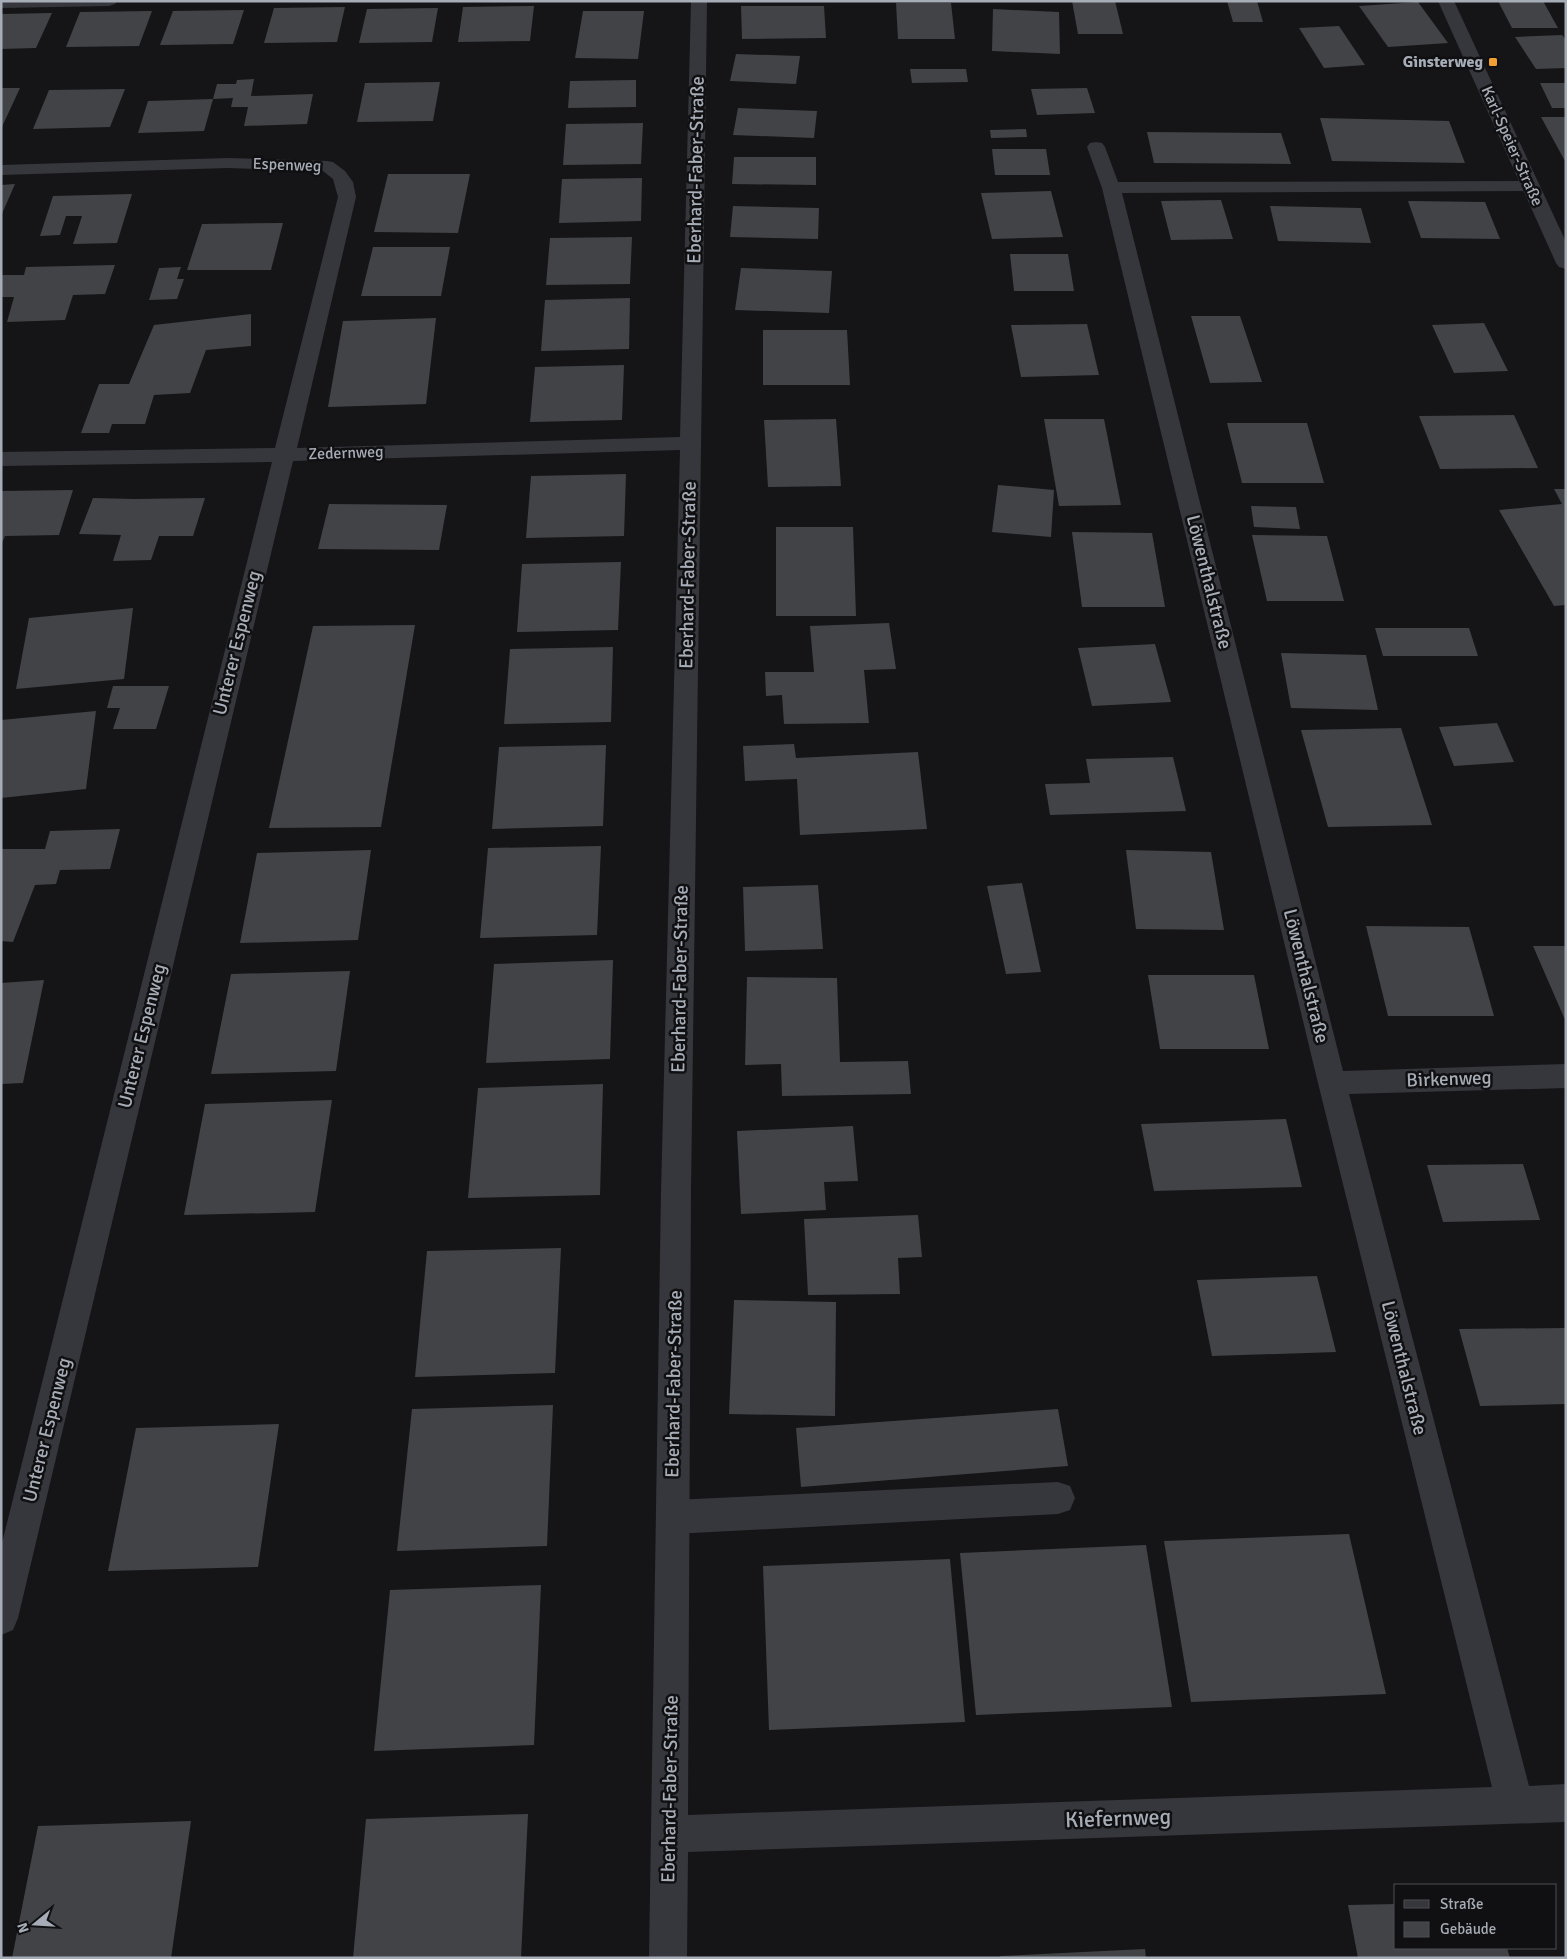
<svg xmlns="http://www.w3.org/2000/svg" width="1567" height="1959" font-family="Signika,sans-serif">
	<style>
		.building { fill: #414347 }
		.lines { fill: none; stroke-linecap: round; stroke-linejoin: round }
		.service { fill: #36373c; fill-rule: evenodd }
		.minor { fill: #36373c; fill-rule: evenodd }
		.tertiary { fill: #36373c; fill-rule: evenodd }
		.poi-dot { fill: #f19f33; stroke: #101012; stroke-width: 2 }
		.labels { text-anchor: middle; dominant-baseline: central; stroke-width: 5; stroke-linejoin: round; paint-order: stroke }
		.far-poi-label { font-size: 16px; font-weight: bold; fill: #a7adb7; stroke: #101012; text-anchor: end }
		.far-street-label { font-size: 16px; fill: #a7adb7; stroke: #101012 }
		.street-label { font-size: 19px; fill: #a7adb7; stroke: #101012 }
		.near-street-label { font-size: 22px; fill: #a7adb7; stroke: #101012 }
	</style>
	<rect width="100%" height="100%" fill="#151517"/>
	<!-- building -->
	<g class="building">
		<polygon points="1072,1 1115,1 1123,34 1078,34"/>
		<polygon points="1227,1 1257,1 1263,22 1233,22"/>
		<polygon points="1498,1 1543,1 1558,28 1512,28"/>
		<polygon points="1418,2 1448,43 1388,47 1359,6"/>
		<polygon points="896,3 951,3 955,39 898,39"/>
		<polygon points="534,6 530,41 458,42 463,7"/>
		<polygon points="741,6 824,6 826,38 742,39"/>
		<polygon points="345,7 337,42 264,43 274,8"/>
		<polygon points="438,8 432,42 359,43 367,9"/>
		<polygon points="993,9 1059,12 1060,54 992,51"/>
		<polygon points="244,10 233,44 160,45 173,11"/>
		<polygon points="152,11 139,46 66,47 80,12"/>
		<polygon points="583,11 644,11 638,59 575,58"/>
		<polygon points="52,13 36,48 1,49 1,14"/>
		<polygon points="1339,26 1365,65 1324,68 1299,28"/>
		<polygon points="1562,35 1566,40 1566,68 1536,69 1515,37"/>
		<polygon points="736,54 800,56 796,84 730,81"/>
		<polygon points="910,69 966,69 968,82 912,83"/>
		<polygon points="254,79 251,96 313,94 307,124 244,126 248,107 231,107 233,98 213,99 217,84 236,84 237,80"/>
		<polygon points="636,80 636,107 568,108 570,81"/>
		<polygon points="440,82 433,121 357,122 365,83"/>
		<polygon points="1540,83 1566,83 1566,108 1552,108"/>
		<polygon points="1,88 20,88 1,129"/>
		<polygon points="1087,88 1095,113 1037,115 1031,89"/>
		<polygon points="125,89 110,127 33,129 49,90"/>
		<polygon points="213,99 204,131 138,133 148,101"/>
		<polygon points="738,108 817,111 814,138 733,135"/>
		<polygon points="1541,117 1566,117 1566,163"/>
		<polygon points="1320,118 1449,121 1465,163 1332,161"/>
		<polygon points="643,123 641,164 563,165 566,124"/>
		<polygon points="1026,129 1027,137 991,138 990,130"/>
		<polygon points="1147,132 1281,133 1291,164 1154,163"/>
		<polygon points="992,149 1046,149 1050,175 995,175"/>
		<polygon points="734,157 816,157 816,185 732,184"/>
		<polygon points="388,174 470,174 458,233 374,232"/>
		<polygon points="642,178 641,221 559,223 562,179"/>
		<polygon points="15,184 1,216 1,185"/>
		<polygon points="1051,191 1063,237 992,239 981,193"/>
		<polygon points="132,194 117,243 73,244 82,216 66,216 60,235 40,236 53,196"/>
		<polygon points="1221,200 1233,239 1171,240 1161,201"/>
		<polygon points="1408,201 1485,202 1500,239 1421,238"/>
		<polygon points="733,206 819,208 818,239 730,237"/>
		<polygon points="1270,206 1361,208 1371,243 1278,241"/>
		<polygon points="283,223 271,270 187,270 202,224"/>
		<polygon points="632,237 630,284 546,285 550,238"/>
		<polygon points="373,247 450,247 441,296 361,296"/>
		<polygon points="1010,254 1068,254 1074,291 1014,291"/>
		<polygon points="115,265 105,294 73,295 65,320 7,322 14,297 1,297 1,275 24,275 26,267"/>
		<polygon points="181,267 177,279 184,279 177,299 149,300 159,268"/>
		<polygon points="741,268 832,271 829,313 735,310"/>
		<polygon points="630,298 629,349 541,351 545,300"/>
		<polygon points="251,314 251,346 206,350 190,393 154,395 145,424 112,424 109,433 81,433 99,384 129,384 154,325"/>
		<polygon points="1191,316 1240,316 1262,382 1210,383"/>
		<polygon points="436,318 426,404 328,407 343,321"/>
		<polygon points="1484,323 1508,371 1454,373 1432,325"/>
		<polygon points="1087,324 1099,375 1021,377 1011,325"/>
		<polygon points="763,330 847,330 850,385 763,385"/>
		<polygon points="624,365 622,420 530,422 535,367"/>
		<polygon points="1514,415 1538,468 1440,469 1419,416"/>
		<polygon points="836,419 841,486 768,487 764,420"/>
		<polygon points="1044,419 1104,419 1121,505 1059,506"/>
		<polygon points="1227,423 1307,423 1324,483 1242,483"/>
		<polygon points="626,474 624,536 526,538 531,476"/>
		<polygon points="998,485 1054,490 1051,537 992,532"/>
		<polygon points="1554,489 1566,489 1566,605 1554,606 1499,510 1562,504"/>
		<polygon points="73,490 59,535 5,536 1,545 1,491"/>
		<polygon points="93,498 134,499 205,498 193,536 159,536 151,560 113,561 121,535 79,534"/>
		<polygon points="329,504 447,505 439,550 318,549"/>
		<polygon points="1251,506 1296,507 1300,529 1254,527"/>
		<polygon points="776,527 853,527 856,616 776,616"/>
		<polygon points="1072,532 1152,533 1165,607 1082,607"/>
		<polygon points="1252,535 1327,536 1344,601 1267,601"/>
		<polygon points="621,562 618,630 517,632 522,564"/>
		<polygon points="133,608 124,679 16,689 29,618"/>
		<polygon points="889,623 896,669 864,670 869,723 784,724 782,695 766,696 765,672 814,672 810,626"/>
		<polygon points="415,625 381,827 269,828 313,626"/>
		<polygon points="1375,628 1469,628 1478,656 1383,656"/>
		<polygon points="1155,644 1171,702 1092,706 1078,648"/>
		<polygon points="613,647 611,722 504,724 510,649"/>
		<polygon points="1281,653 1366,655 1378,710 1291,708"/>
		<polygon points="113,686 169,686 156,729 113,729 120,708 107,708"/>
		<polygon points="96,711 86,789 1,798 1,720"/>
		<polygon points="1497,723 1514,762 1454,766 1439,727"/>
		<polygon points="1401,728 1432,825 1328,827 1301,730"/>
		<polygon points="794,744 796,758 918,752 927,829 800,835 797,779 745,781 743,746"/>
		<polygon points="606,745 603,826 492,829 499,747"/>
		<polygon points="1173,757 1186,811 1050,815 1045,784 1090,783 1086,759"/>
		<polygon points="120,829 110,869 60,870 56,884 35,885 13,942 1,941 1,849 45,849 50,831"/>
		<polygon points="601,846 597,935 480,938 488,848"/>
		<polygon points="371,850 358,940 240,943 257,853"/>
		<polygon points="1126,850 1211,852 1224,930 1136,929"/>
		<polygon points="1022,883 1041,972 1006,974 987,886"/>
		<polygon points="818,885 823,949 745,951 743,887"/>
		<polygon points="1366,926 1469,927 1494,1016 1388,1016"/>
		<polygon points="1533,946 1566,946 1566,1022"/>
		<polygon points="613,960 610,1059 486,1063 494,964"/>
		<polygon points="350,971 336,1071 211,1074 231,974"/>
		<polygon points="1148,975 1254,975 1269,1049 1160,1049"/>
		<polygon points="747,977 837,978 840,1062 908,1061 911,1094 782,1096 781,1064 745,1065"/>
		<polygon points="44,980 23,1083 1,1084 1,983"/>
		<polygon points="603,1084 600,1195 468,1198 478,1088"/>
		<polygon points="332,1100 315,1212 184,1215 205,1104"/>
		<polygon points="1286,1119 1302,1187 1154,1191 1141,1124"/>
		<polygon points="853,1126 858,1181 824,1182 826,1210 741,1214 737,1131"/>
		<polygon points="1523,1164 1540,1220 1443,1222 1427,1165"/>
		<polygon points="918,1215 922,1257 898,1258 900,1294 808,1295 804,1219"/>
		<polygon points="561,1248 555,1373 415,1377 427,1251"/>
		<polygon points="1317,1276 1336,1352 1212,1356 1197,1280"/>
		<polygon points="734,1300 836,1302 835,1416 729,1414"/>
		<polygon points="1566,1328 1566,1404 1480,1406 1459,1329"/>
		<polygon points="553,1405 547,1546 397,1551 412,1409"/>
		<polygon points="1058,1409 1068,1466 801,1487 796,1428"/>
		<polygon points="279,1424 258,1567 108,1571 136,1428"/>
		<polygon points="1349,1534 1386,1694 1191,1702 1164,1541"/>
		<polygon points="1146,1545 1172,1707 976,1715 960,1553"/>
		<polygon points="950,1559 965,1722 769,1730 763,1566"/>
		<polygon points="541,1585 534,1745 374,1751 390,1590"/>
		<polygon points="528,1814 521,1958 353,1958 366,1819"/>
		<polygon points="191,1821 171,1958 12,1958 38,1826"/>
		<polygon points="1396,1904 1396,1948 1507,1948 1510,1958 1358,1958 1348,1905"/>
		<polygon points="1145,1949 1146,1958 1000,1958 1000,1956"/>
	</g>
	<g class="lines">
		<!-- service -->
		<polygon class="service" points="1058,1482 1070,1486 1075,1498 1070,1510 1058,1514 673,1534 661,1529 656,1517 661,1505 673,1500"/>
		<!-- minor -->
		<polygon class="minor" points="691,1 707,1 691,1191 688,1815 1492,1787 1318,1083 1102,188 1087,147 1090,143 1096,142 1102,143 1105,147 1118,182 1529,181 1535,182 1538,186 1535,190 1529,191 1122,193 1343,1071 1566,1064 1566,1088 1349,1094 1529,1786 1566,1784 1566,1822 688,1852 687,1958 649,1958 661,1191 680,450 293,461 18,1618 13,1630 1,1635 1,1547 272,462 1,466 1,452 275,448 338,197 333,179 323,171 228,168 1,175 1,165 228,158 327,161 333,162 345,171 353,182 356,197 297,448 680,437"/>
		<!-- tertiary -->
		<g class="tertiary">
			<polygon points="1,1 117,1 115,4 109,6 1,8"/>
			<polygon points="1438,1 1454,1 1566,242 1566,269 1559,267 1556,263"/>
		</g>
	</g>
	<!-- markers -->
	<rect class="poi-dot" x="1488" y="57" width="10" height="10" rx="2.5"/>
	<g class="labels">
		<!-- far-poi labels -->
		<g class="far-poi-label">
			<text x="1483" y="62">Ginsterweg</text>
		</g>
		<!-- far-street labels -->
		<g class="far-street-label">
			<text transform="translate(1512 146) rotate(66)">Karl-Speier-Straße</text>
			<text transform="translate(287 165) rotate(2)">Espenweg</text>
			<text transform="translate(346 453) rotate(-2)">Zedernweg</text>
		</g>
		<!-- street labels -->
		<g class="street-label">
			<text transform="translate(696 170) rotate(-89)">Eberhard-Faber-Straße</text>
			<text transform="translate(688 575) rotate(-89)">Eberhard-Faber-Straße</text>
			<text transform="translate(1209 582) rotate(76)">Löwenthalstraße</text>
			<text transform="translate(237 643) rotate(-76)">Unterer Espenweg</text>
			<text transform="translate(1306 976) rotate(76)">Löwenthalstraße</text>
			<text transform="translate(680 979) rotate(-89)">Eberhard-Faber-Straße</text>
			<text transform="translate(142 1036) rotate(-76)">Unterer Espenweg</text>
			<text transform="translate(1449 1079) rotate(-2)">Birkenweg</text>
			<text transform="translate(1404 1368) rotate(76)">Löwenthalstraße</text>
			<text transform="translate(674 1384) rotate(-89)">Eberhard-Faber-Straße</text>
			<text transform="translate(47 1430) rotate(-76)">Unterer Espenweg</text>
			<text transform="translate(670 1789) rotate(-89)">Eberhard-Faber-Straße</text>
		</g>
		<!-- near-street labels -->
		<g class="near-street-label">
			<text transform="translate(1118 1818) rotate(-2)">Kiefernweg</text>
		</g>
	</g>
	<!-- border -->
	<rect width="1567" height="1959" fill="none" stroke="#a7adb7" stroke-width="5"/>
	<!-- legend -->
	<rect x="1394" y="1884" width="162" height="65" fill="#101012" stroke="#4c4f54"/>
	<rect x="1404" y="1900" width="25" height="8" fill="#36373c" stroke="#4c4f54"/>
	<text x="1440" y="1909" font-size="15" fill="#a7adb7">Straße</text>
	<rect x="1404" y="1922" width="25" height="15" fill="#414347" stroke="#4c4f54"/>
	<text x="1440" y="1934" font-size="15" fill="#a7adb7">Gebäude</text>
	<!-- north arrow -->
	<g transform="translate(35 1924) rotate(252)" stroke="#101012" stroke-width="4" paint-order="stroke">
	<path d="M0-4L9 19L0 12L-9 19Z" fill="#a7adb7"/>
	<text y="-8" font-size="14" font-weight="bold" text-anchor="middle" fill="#a7adb7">N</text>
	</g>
</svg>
